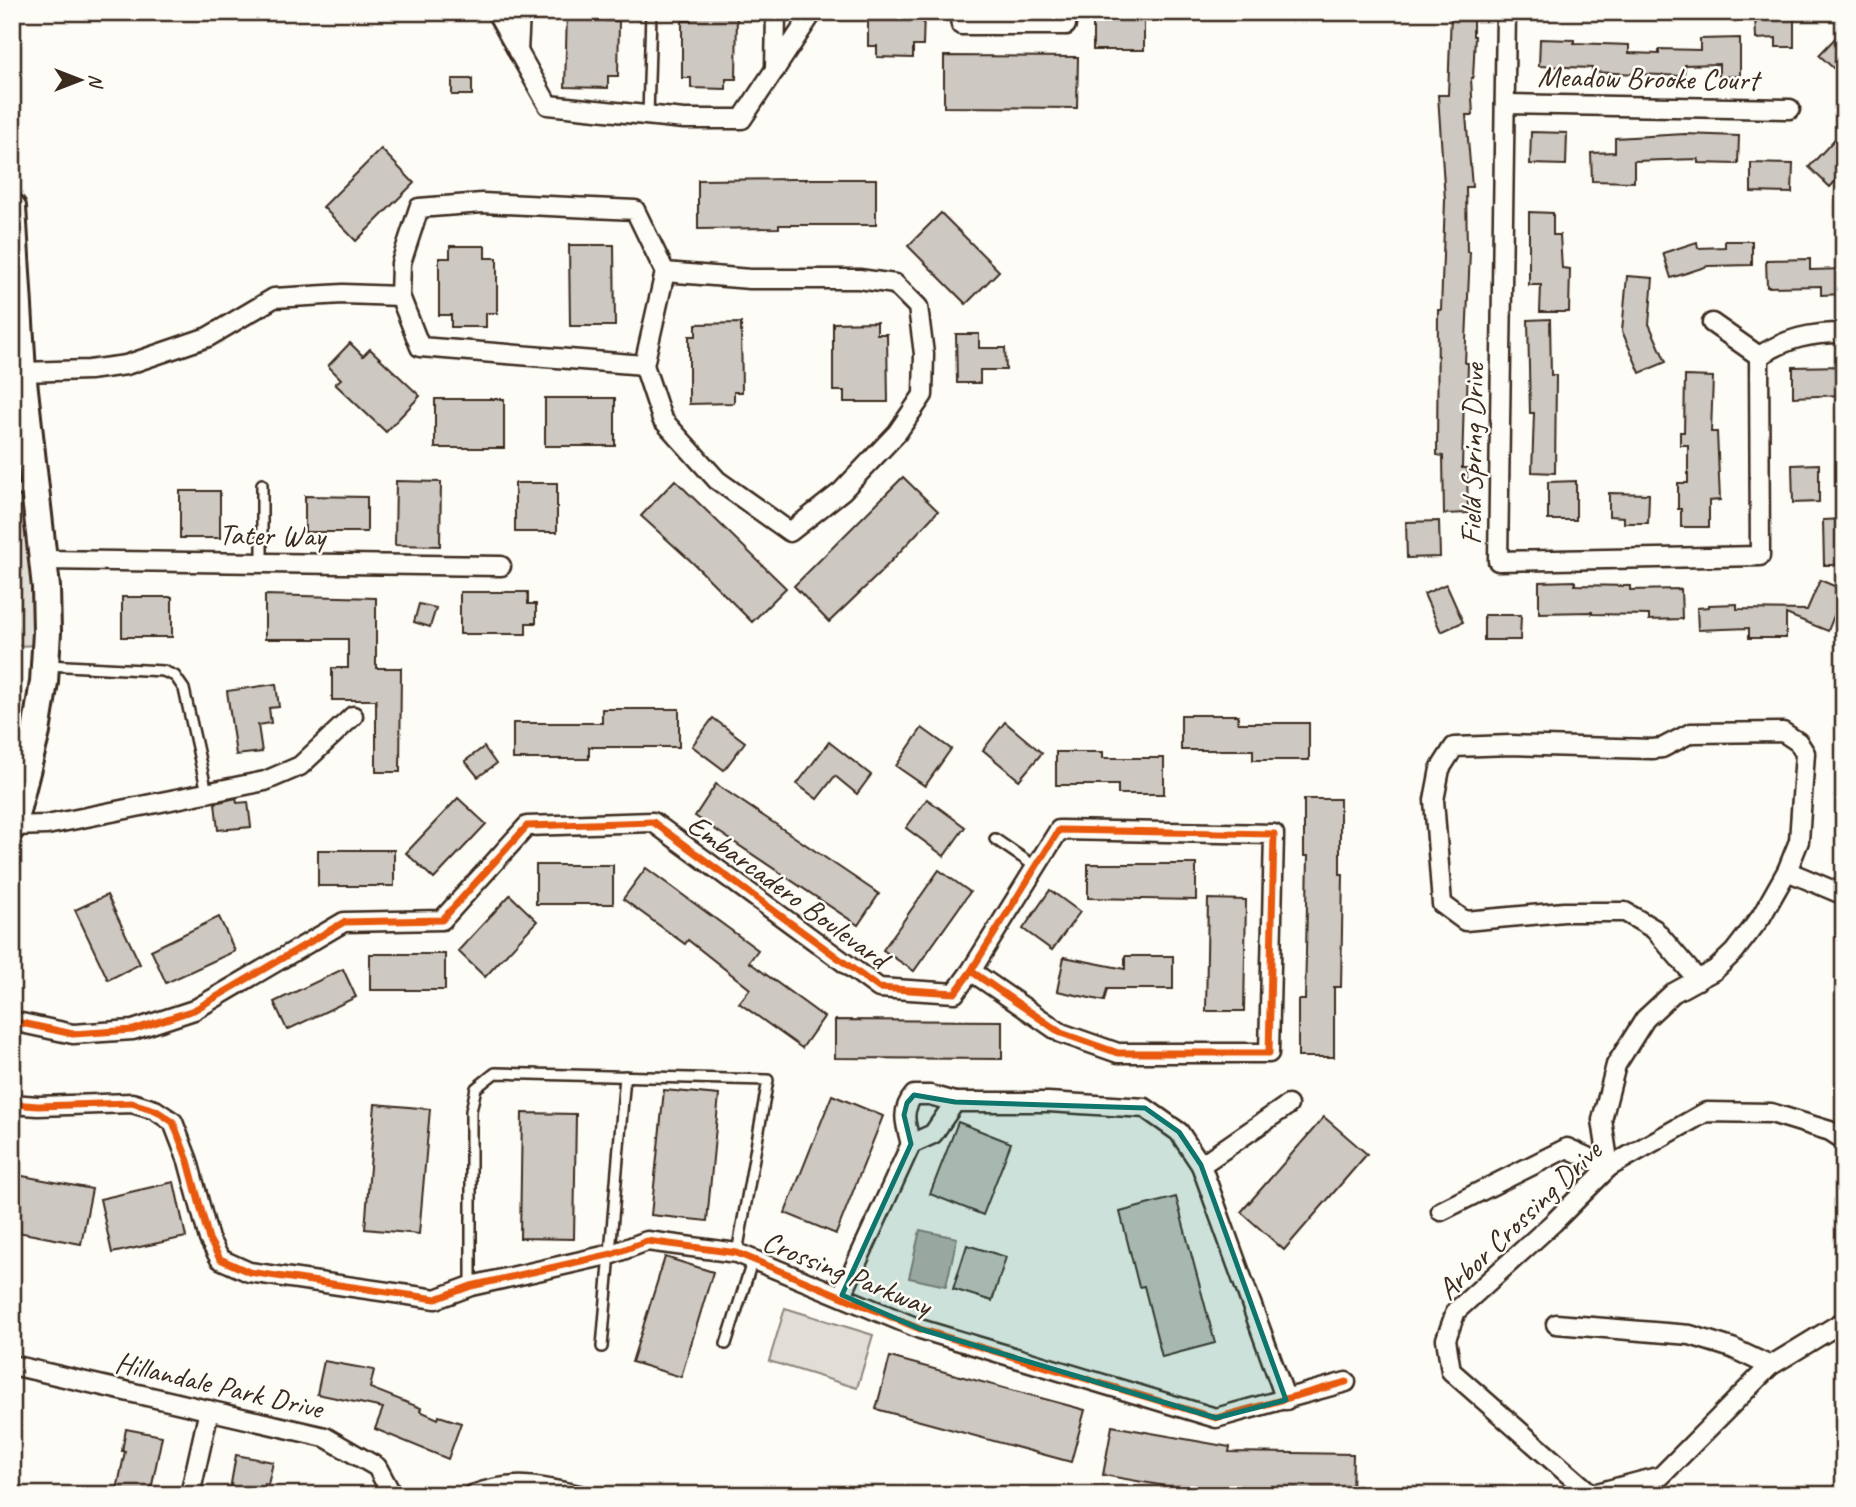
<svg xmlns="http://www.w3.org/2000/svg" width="1856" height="1507" font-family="Caveat,sans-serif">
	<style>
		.green { fill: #e1ded7; stroke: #8e847a; stroke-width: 2 }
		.water { fill: #bbb4ad; stroke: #887d74; stroke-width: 2 }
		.building { fill: #cdc8c2; stroke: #3b2a1e; stroke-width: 2 }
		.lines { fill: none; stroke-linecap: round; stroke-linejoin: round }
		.lane-casing { stroke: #3b2a1e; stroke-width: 14 }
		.street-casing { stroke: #3b2a1e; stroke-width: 23 }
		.secondary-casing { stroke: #3b2a1e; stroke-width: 32 }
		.lane { stroke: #fdfcf7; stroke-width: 9 }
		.street { stroke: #fdfcf7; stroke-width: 18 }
		.secondary { stroke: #fdfcf7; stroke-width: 26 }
		.cycleway-casing { stroke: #fdfcf7; stroke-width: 11 }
		.cycleway { stroke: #e8590c; stroke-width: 7 }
		.marked { fill: #0f766e; fill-opacity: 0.2; stroke: #0f766e; stroke-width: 5; stroke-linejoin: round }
		.labels { text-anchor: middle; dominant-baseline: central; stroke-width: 5; stroke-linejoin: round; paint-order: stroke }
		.street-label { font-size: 30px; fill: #3b2a1e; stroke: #fdfcf7 }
	</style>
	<rect width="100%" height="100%" fill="#fdfcf7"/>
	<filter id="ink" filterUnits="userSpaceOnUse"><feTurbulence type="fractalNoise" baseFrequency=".0143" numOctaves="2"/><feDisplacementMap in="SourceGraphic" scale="14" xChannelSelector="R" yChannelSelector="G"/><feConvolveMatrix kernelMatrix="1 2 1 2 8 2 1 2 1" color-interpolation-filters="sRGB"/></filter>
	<g filter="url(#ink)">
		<!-- green -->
		<g class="green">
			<polygon points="12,265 43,645 12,646"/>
			<polygon points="785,1308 873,1335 857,1388 769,1361"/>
		</g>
		<!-- water -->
		<polygon class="water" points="920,1230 957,1238 946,1286 909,1278"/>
		<!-- building -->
		<g class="building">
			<polygon points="567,12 606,12 606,21 619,21 618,76 608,76 608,88 565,87"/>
			<polygon points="691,12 737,12 736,79 726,79 726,89 691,88 691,78 682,78 682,21 691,21"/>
			<polygon points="868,12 924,12 923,46 913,46 913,58 877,57 877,46 868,46"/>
			<rect x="1093" y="12" width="51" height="38"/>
			<polygon points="1451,12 1473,12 1473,36 1475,36 1473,78 1471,78 1473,115 1466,115 1472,187 1466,187 1467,252 1470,252 1465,363 1468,363 1467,397 1464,397 1462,468 1467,468 1468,513 1444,514 1443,456 1437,455 1438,310 1441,310 1445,200 1438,95 1448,95"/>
			<polygon points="1794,12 1794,47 1776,47 1776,38 1756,39 1755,13"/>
			<polygon points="1844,29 1844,78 1819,55"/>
			<polygon points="1740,38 1740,76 1719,77 1719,64 1685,65 1684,76 1592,72 1592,68 1539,66 1540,39 1574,40 1574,43 1629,45 1629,53 1659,54 1659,49 1700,50 1700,39"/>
			<polygon points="944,56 1078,57 1077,108 944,107"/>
			<rect x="452" y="79" width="20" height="16"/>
			<polygon points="1844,129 1844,172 1830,187 1809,167"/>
			<polygon points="1531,132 1567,133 1566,165 1530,164"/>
			<polygon points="1685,134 1739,136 1738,164 1698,163 1698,159 1634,161 1634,182 1592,181 1591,153 1615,152 1615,138"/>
			<polygon points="381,149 414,183 356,241 323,207"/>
			<polygon points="1751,163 1793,164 1792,193 1751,192"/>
			<polygon points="794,179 876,179 876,225 779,225 779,228 698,229 698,180"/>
			<polygon points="1529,212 1553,213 1553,235 1560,235 1562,268 1570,269 1569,312 1540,312 1541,285 1529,285"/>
			<polygon points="941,213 999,271 966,304 908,246"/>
			<polygon points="1725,241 1752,241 1752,265 1708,266 1671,278 1663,253 1697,242 1698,248 1725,247"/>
			<polygon points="569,245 614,245 615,326 570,326"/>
			<polygon points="450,246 485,246 485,258 497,258 497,313 486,313 486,327 451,327 451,315 439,315 439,258 450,258"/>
			<polygon points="1810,259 1810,270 1844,269 1844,294 1821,295 1821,286 1767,287 1766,260"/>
			<polygon points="1627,276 1653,278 1649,324 1666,362 1640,373 1622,331"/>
			<polygon points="1550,319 1551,375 1556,375 1555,473 1532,472 1534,413 1530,413 1528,320"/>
			<polygon points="877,322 877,334 887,334 888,402 844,402 844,391 833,391 833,323"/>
			<polygon points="741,323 742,392 734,392 734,403 689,404 689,336 696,336 696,324"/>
			<polygon points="956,334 979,334 979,348 1005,348 1006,370 980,370 980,383 957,383"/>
			<polygon points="350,343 363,356 370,349 420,396 386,432 335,384 341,379 328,366"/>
			<polygon points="1844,366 1844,395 1793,397 1793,367"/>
			<polygon points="1685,376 1713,377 1711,432 1717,432 1720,500 1709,501 1709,527 1681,527 1681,509 1678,509 1678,483 1688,483 1688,445 1680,445 1680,432 1684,432"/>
			<rect x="545" y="398" width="70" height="48"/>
			<rect x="435" y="399" width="69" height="49"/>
			<polygon points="1819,464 1819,502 1793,503 1792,465"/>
			<polygon points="903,477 938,511 879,574 829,622 794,586"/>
			<polygon points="675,480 786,588 752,622 693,563 641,516"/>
			<polygon points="396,481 441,482 440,546 395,545"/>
			<polygon points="1576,481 1576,520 1548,520 1548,482"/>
			<rect x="515" y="483" width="42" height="49"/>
			<rect x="180" y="491" width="40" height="47"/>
			<polygon points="1609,493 1649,494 1648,523 1624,523 1624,517 1609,516"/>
			<polygon points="305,496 367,497 367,532 305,532"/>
			<polygon points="1844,519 1844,565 1824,565 1823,520"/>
			<polygon points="1439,521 1440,557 1407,558 1406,522"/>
			<polygon points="1820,580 1844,590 1828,631 1786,614 1786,638 1749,638 1749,628 1698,630 1697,608 1709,607 1709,605 1737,604 1737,609 1807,610"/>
			<polygon points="1575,581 1575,585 1630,586 1630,590 1681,589 1682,619 1649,620 1649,615 1592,614 1592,612 1539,613 1539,582"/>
			<polygon points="1446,584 1463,622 1441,632 1424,594"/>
			<polygon points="460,592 528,592 528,604 536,604 536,623 526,623 526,634 460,634"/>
			<polygon points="265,595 376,598 376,668 401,668 400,772 376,772 376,700 332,700 332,668 348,668 348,639 265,639"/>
			<rect x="122" y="597" width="50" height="40"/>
			<polygon points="419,604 436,608 430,627 414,622"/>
			<polygon points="1484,615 1521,615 1520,640 1484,640"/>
			<polygon points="276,684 279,707 269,708 271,723 258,725 262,752 236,755 227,691"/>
			<polygon points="602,709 679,709 679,747 589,747 589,759 513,759 513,723 602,723"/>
			<polygon points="1181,715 1238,715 1238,723 1309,723 1309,760 1253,760 1253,750 1181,750"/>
			<polygon points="713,718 745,742 724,770 692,746"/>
			<polygon points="1005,722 1042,753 1019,780 983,750"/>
			<polygon points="922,728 951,749 925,786 896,766"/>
			<polygon points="829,742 871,775 857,794 835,776 817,799 797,784"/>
			<polygon points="484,747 496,764 478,777 465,761"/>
			<polygon points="1056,752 1103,752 1103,758 1164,758 1164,794 1118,794 1118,785 1056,785"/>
			<polygon points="716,784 879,894 858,925 695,816"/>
			<polygon points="236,798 237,803 248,802 251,827 218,830 215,803"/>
			<polygon points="458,798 486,824 434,879 406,853"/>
			<polygon points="927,799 965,827 944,856 906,828"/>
			<polygon points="1304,799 1340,799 1340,874 1343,874 1341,987 1334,987 1334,1057 1298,1057 1298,1000 1305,1000 1308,856 1304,856"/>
			<rect x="318" y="850" width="76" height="36"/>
			<polygon points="1088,864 1196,864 1196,900 1088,898"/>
			<rect x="536" y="865" width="77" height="39"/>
			<polygon points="646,868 758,950 749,962 824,1017 802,1048 739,1003 750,989 688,940 685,944 623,899"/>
			<polygon points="939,870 970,892 914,971 883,950"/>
			<polygon points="1050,890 1080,912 1052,950 1023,929"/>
			<polygon points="107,895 140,964 108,980 75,910"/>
			<polygon points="510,895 537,921 485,977 458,951"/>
			<polygon points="1208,899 1246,900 1244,1011 1206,1011"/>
			<polygon points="219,917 235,951 166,983 151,950"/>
			<rect x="370" y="954" width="75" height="36"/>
			<polygon points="1125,956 1173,956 1173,989 1107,989 1104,1001 1057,991 1064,957 1125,969"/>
			<polygon points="343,969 356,997 287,1030 274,1002"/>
			<polygon points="835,1020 1002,1021 1002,1059 835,1058"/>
			<polygon points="664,1090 719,1095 707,1221 651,1215"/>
			<polygon points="832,1095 883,1116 836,1234 785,1213"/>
			<polygon points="375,1104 430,1109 419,1234 365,1229"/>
			<polygon points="522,1113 576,1114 574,1239 520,1238"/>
			<polygon points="1324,1117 1367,1154 1284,1250 1241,1212"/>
			<polygon points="958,1122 1011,1143 983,1215 930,1194"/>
			<polygon points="12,1174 92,1189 81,1244 12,1231"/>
			<polygon points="174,1182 186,1237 112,1253 100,1199"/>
			<polygon points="1176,1197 1215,1343 1162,1357 1144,1286 1139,1287 1120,1212"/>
			<polygon points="967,1245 1006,1257 992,1301 953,1289"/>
			<polygon points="665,1257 713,1272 681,1377 632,1362"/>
			<polygon points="890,1357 1085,1410 1071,1462 876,1409"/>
			<polygon points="324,1361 374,1370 370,1388 421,1408 420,1411 438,1419 439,1416 461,1423 448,1459 375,1429 383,1408 317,1394"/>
			<polygon points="1112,1426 1230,1447 1229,1452 1353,1454 1352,1495 1216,1495 1103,1475"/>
			<polygon points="126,1429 162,1436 150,1495 116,1495 125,1451 122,1451"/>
			<polygon points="236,1455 273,1462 268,1485 265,1484 263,1495 229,1495"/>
		</g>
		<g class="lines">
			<!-- lane casing -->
			<g class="lane-casing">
				<g id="lane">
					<polyline points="648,116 651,12"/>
					<polyline points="262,484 262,563"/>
					<polyline points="12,492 31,487"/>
					<polyline points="47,665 163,671 175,676 184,689 207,792"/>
					<polyline points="995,839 1036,867"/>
					<polyline points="471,1286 471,1111 476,1088 495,1073 768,1080 737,1253"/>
					<polyline points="726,1344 753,1259"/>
					<polyline points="602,1347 625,1076"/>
				</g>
			</g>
			<!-- street casing -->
			<g class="street-casing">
				<g id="street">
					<polyline points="496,12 548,105 684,119 742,119 813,12"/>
					<polyline points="959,12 961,25 1066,25 1066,12"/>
					<polyline points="1506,12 1498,561 1760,556 1759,356 1712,323"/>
					<polyline points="518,52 520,12"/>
					<polyline points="775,70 776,12"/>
					<polyline points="1505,104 1790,109"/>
					<polygon points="482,203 635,210 665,272 644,365 420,347 400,296 401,263 419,208"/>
					<path d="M1759 356C1788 338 1809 333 1844 333"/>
					<polyline points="644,365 662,419 717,480 790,532 842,491 897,433 923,395 924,354 918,307 895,284 859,279 750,279 665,272"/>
					<polyline points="22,372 89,370 126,365 208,337 274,298 343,294 400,296"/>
					<polyline points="43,560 501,566"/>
					<polyline points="12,826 47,825 265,781 300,766 353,716"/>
					<polyline points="1787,871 1844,895"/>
					<polyline points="12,1021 73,1034 133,1030 194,1010 344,922 442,920 527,826 653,822 879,988 955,993 971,971 1061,1033 1118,1053 1269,1053 1274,834 1059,830 971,971"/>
					<polyline points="12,1104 38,1106 132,1103 155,1110 173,1122 188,1161 209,1239 220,1259 249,1272 436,1299 471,1286 612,1254 647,1241 737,1253 920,1329 1216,1418 1346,1382"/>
					<path d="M911 1144C906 1125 900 1111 914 1095H930L955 1102H1048L1145 1108 1179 1132 1201 1165"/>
					<polyline points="1609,1167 1602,1120 1616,1065 1645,1019 1673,993 1715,970 1734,952 1761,917 1787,871 1799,841 1805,753 1798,742 1783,732 1691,733 1662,748 1652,749 1511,745 1454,747 1440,769 1434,800 1442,904 1465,921 1564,912 1625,912 1654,929 1698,980"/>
					<polyline points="1441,1211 1567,1148 1609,1167"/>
					<polyline points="842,1295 911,1144 933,1134 955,1102"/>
					<polyline points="1556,1324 1690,1335 1732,1348 1770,1366 1844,1321"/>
					<polyline points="12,1365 325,1437 377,1467 392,1495"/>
					<polyline points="1286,1400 1201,1165 1288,1105"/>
					<polyline points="1591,1494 1451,1371 1446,1339 1456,1311 1554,1222 1609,1167 1706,1112 1771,1113 1830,1131 1844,1140"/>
					<polyline points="190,1495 209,1410"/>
					<path d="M472 1495C513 1480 538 1486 579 1495"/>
					<polyline points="1589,1495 1661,1476 1770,1366"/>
				</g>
			</g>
			<!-- secondary casing -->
			<g class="secondary-casing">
				<polyline id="secondary" points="12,207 22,372 46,587 47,632 44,682 36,732 12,827"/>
			</g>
			<!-- lane -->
			<use href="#lane" class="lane"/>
			<!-- street -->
			<use href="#street" class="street"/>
			<!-- secondary -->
			<use href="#secondary" class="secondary"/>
			<!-- cycleway casing -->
			<g class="cycleway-casing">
				<g id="cycleway">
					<polyline points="12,1021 73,1034 133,1030 194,1010 344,922 442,920 527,826 653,822 879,988 955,993 971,971 1061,1033 1118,1053 1269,1053 1274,834 1059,830 971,971"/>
					<polyline points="12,1104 38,1106 132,1103 155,1110 173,1122 188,1161 209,1239 220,1259 249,1272 436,1299 471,1286 612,1254 647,1241 737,1253 920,1329 1216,1418 1346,1382"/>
				</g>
			</g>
			<!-- cycleway -->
			<use href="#cycleway" class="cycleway"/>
		</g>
	</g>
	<!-- marked area -->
	<path class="marked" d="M914 1095 955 1102 1145 1108 1179 1132 1201 1165 1286 1400 1216 1418 920 1329 842 1295 911 1144 904 1115 907 1103Z"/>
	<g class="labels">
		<!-- street labels -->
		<g class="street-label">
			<text transform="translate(1648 78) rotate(1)">Meadow Brooke Court</text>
			<text transform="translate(1472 454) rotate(-89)">Field Spring Drive</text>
			<text transform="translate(272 535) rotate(1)">Tater Way</text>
			<text transform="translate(788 891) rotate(36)">Embarcadero Boulevard</text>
			<text transform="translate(1519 1220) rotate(-44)">Arbor Crossing Drive</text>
			<text transform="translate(847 1273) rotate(22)">Crossing Parkway</text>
			<text transform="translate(219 1385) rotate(13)">Hillandale Park Drive</text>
		</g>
	</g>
	<!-- margin -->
	<rect width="1856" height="1507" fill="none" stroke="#fdfcf7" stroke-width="42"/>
	<rect x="21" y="21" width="1814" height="1465" fill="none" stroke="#3b2a1e" stroke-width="2.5" filter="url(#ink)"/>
	<!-- north arrow -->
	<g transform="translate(80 80) rotate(90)" stroke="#fdfcf7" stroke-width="5" paint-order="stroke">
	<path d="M0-5L12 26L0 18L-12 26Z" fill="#3b2a1e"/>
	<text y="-10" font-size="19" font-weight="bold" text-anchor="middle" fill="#3b2a1e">N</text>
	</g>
</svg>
